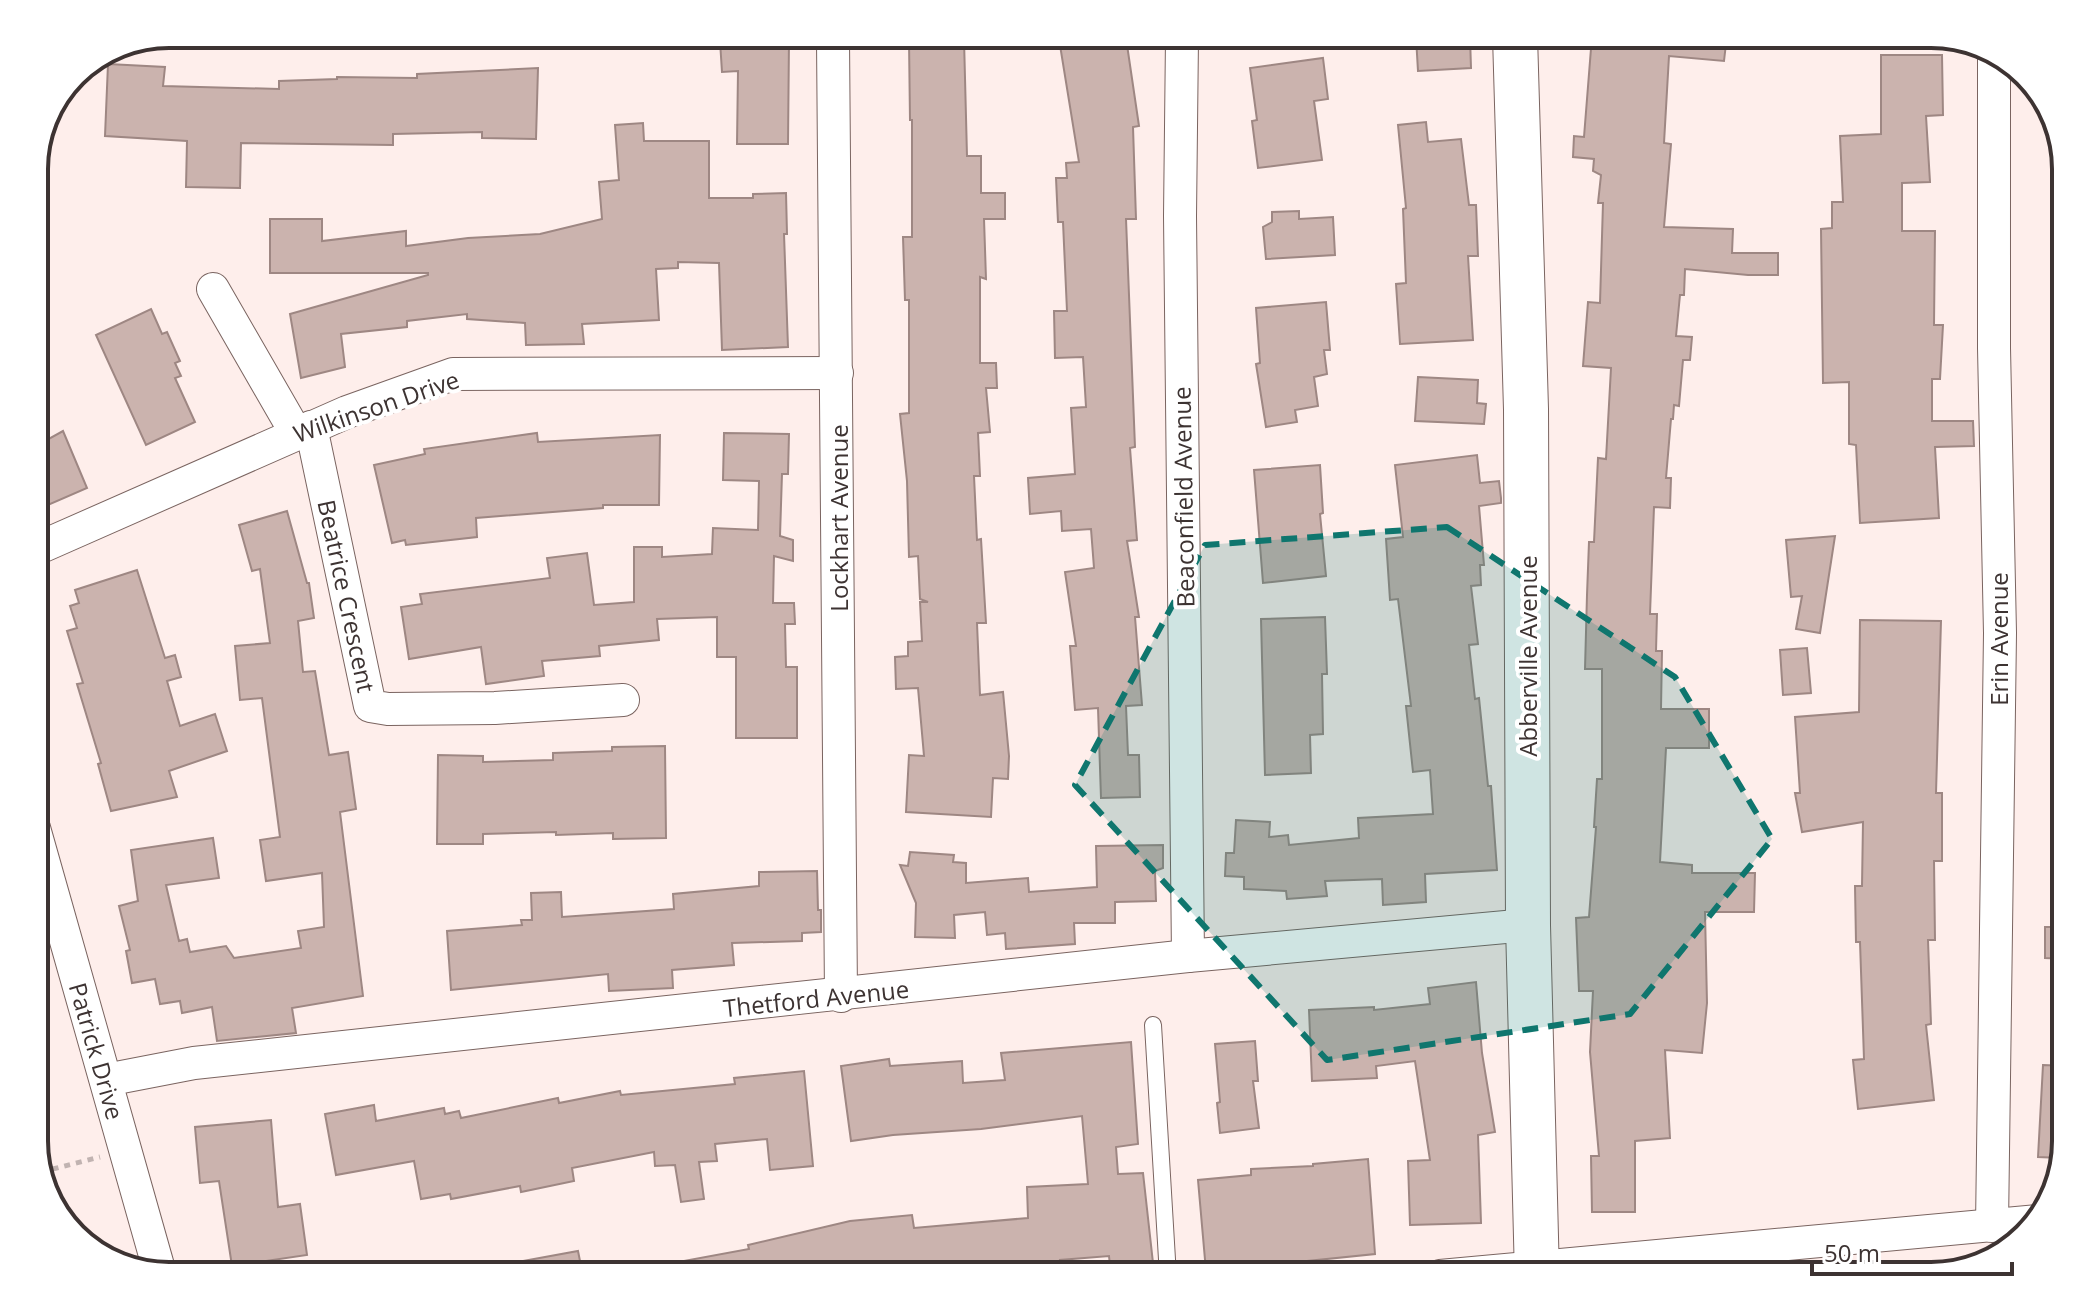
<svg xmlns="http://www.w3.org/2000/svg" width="2100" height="1310" font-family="'Open Sans',sans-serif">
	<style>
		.building { fill: #cbb3ae; stroke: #9e8783; stroke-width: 2 }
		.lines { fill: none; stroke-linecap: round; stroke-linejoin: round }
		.lane-casing { stroke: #7a6460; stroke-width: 18 }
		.street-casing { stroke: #7a6460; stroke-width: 34 }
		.secondary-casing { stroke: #7a6460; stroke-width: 46 }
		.path { stroke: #c1b3b1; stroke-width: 5; stroke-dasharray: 6 6; stroke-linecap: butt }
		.lane { stroke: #fff; stroke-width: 16 }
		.street { stroke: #fff; stroke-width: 32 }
		.secondary { stroke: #fff; stroke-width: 44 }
		.marked { fill: #0f766e; fill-opacity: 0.2; stroke: #0f766e; stroke-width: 6; stroke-dasharray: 16 10; stroke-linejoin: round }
		.labels { text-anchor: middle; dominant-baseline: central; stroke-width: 8; stroke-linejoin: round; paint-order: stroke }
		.street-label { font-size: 24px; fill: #3d3332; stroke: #fff }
		.rim { fill: none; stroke: #3d3332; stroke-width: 4 }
	</style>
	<rect width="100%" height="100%" fill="#feeeeb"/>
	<!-- building -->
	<g class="building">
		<polygon points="1727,35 1724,61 1669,56 1664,143 1671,144 1664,227 1733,229 1732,253 1778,253 1778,275 1748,275 1685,269 1684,295 1680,295 1676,336 1692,337 1690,360 1683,360 1679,406 1674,405 1673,419 1671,419 1666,478 1671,478 1670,508 1654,507 1650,614 1657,614 1656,651 1662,651 1661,709 1709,709 1709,748 1666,748 1660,862 1692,865 1692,873 1755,873 1754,912 1705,912 1707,1003 1702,1053 1665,1050 1670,1138 1635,1141 1635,1212 1592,1212 1591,1156 1599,1156 1590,1052 1593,991 1579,991 1576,918 1589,917 1596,827 1594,827 1597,779 1602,779 1602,669 1585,669 1587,595 1589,542 1594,542 1598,458 1606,459 1611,368 1583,366 1588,302 1600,303 1603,203 1598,203 1601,175 1593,171 1594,159 1573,157 1574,136 1584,137 1592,36"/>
		<polygon points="1416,37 1470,37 1471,68 1418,71"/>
		<polygon points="1126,38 1139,126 1133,127 1136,219 1126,219 1135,447 1130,448 1137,540 1127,541 1139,617 1135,617 1142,705 1126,706 1128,755 1139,755 1140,797 1101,798 1098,708 1075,710 1070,646 1076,646 1065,572 1094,568 1091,529 1062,531 1061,511 1030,514 1028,478 1075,474 1071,408 1086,407 1083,357 1055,358 1054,311 1067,311 1063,222 1058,222 1056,178 1067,178 1066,163 1079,162 1059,39"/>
		<polygon points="964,39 967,156 981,156 981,193 1005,193 1005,219 984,219 986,279 980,277 980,363 996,363 997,388 986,388 990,432 978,433 980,476 974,476 977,540 981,539 986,623 977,623 980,695 1003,692 1009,756 1008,779 993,778 991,817 906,812 909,755 924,756 918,688 896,689 895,657 908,656 908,642 922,641 920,602 928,602 920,599 918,556 909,557 907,481 900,414 909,413 909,300 905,300 903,237 912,237 912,120 910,120 909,40"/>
		<polygon points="789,40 788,144 737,144 738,71 722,72 720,41"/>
		<polygon points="1881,55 1942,55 1943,115 1926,116 1930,182 1902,183 1902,231 1935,231 1934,325 1943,325 1940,379 1932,379 1932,421 1973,421 1974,446 1935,447 1939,518 1860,523 1856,445 1849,444 1849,382 1823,383 1821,229 1832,228 1832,202 1843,202 1840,136 1881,134"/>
		<polygon points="1323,58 1328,99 1314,101 1322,160 1258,168 1252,121 1257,120 1250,68"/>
		<polygon points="108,64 165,67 163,86 279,89 279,81 337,79 337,77 417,78 417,74 538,68 536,139 482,138 482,132 393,134 393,145 241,143 240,188 186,187 187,141 105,136"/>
		<polygon points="1426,122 1428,142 1461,139 1469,205 1476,205 1478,256 1468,256 1473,340 1400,344 1396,284 1406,283 1403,209 1406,208 1398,125"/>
		<polygon points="643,123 644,141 709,141 709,198 753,198 753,194 786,193 787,234 784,234 788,347 722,350 719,263 678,262 678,268 656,269 659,320 582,324 584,344 526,345 525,323 467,319 467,314 407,321 407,327 341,334 345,367 301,378 290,314 428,275 428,273 270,273 270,219 322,219 322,241 406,231 406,246 468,238 540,234 602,219 599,182 619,180 615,125"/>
		<polygon points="1299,211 1299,219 1333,217 1335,255 1266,259 1263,227 1272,222 1272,212"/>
		<polygon points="1326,302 1330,350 1324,350 1327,374 1314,377 1318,406 1295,410 1297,422 1266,427 1256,364 1260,363 1256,308"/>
		<polygon points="151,309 162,334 167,332 180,361 175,363 181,376 175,378 195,422 146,445 96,335"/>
		<polygon points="1418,377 1478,380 1477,403 1486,404 1484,424 1415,421"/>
		<polygon points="63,431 87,488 34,511 34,447"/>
		<polygon points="537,433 538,442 660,435 659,505 603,505 603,508 476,518 477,537 406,545 405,540 392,543 374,465 425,454 424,449"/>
		<polygon points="724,433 789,434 788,474 782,474 780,536 793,540 793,561 774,556 773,603 794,603 795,624 785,624 786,667 797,667 797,738 736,738 736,657 717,657 717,617 657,619 659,640 599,646 600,656 542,661 544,676 486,684 481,647 409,659 401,607 422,604 420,594 550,578 547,558 587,553 594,605 634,602 634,547 662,547 662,557 712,554 713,528 758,530 759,481 723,480"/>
		<polygon points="1477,455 1480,483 1499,481 1501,498 1501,503 1479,506 1484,565 1480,565 1481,585 1471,586 1478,644 1469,645 1475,699 1479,698 1488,786 1491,786 1497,870 1425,874 1426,902 1383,905 1382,879 1325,881 1327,896 1287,899 1286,891 1244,889 1244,877 1225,876 1226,853 1234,853 1236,820 1270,822 1269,837 1288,835 1289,845 1359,838 1358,818 1433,814 1430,770 1413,772 1406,706 1411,706 1398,599 1390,600 1386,539 1403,537 1395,465"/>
		<polygon points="1320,465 1323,513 1320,514 1326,576 1263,583 1254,470"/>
		<polygon points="287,511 307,583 309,583 314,618 298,621 303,672 315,671 329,755 348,752 356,809 340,812 363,996 292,1008 296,1033 217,1041 212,1007 182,1013 180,1001 160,1004 155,979 132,983 126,951 130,950 119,906 138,901 131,850 213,838 219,878 166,885 179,941 187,939 190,952 226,946 234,958 301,948 298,931 324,927 322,873 266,881 260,840 280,837 262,698 240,700 235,646 270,643 260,569 252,571 239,525"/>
		<polygon points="1835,536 1820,633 1796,629 1802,596 1791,597 1786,540"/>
		<polygon points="137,570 165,658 175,655 181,677 167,681 180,726 215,714 227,751 169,771 177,797 111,811 98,764 101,763 77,684 83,683 67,631 77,628 70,606 79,603 75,590"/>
		<polygon points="1325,617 1327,674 1322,674 1323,734 1310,735 1311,773 1265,775 1261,619"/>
		<polygon points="1860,620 1941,621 1936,793 1942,793 1942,861 1934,861 1935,940 1928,940 1931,1024 1926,1025 1934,1100 1858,1109 1853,1060 1864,1059 1860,942 1856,942 1855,886 1862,886 1863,822 1802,832 1795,793 1800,793 1795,717 1859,712"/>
		<polygon points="1807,648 1811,693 1783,695 1780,650"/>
		<polygon points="665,746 666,838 613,839 613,833 556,835 556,832 483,834 483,844 437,844 438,755 483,756 483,762 553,760 553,753 612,751 612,747"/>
		<polygon points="1163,845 1163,868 1155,871 1156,901 1115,902 1115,923 1074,923 1075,944 1006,949 1005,933 987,935 985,912 954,915 955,938 915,937 916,903 900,865 908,866 910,852 954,855 953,862 966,863 966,883 1028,878 1029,892 1097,887 1096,846"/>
		<polygon points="817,871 818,910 821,910 821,932 802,933 802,941 732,943 734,965 672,970 673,988 609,991 608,974 451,990 447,931 522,925 521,920 532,920 531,893 561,892 562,917 674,909 673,894 759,886 759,872"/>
		<polygon points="2045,927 2066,927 2066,959 2045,958"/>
		<polygon points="1476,982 1482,1053 1495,1132 1478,1135 1481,1223 1410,1225 1408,1161 1430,1160 1415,1061 1376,1066 1377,1078 1312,1081 1309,1010 1374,1007 1374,1010 1430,1004 1428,988"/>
		<polygon points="1255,1041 1258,1081 1253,1081 1259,1128 1220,1133 1217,1103 1220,1102 1215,1044"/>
		<polygon points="1131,1042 1138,1144 1116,1147 1118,1174 1143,1173 1154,1272 1111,1276 1109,1256 1060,1260 1061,1269 1017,1273 1016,1262 972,1266 973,1276 663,1276 662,1265 749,1249 748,1245 850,1221 912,1215 914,1228 1028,1218 1027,1187 1088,1184 1082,1116 981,1129 893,1135 851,1141 841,1066 889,1059 890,1066 962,1061 963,1083 1005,1080 1001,1053"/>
		<polygon points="2043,1065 2066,1066 2066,1141 2061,1158 2038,1157"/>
		<polygon points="804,1071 813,1166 770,1170 767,1139 715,1144 717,1161 699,1162 704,1199 681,1202 675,1165 655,1166 654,1152 572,1168 574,1181 521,1192 520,1186 451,1199 450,1194 421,1199 414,1161 336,1175 325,1114 374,1105 376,1121 444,1108 445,1114 459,1111 461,1118 558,1098 559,1103 620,1091 621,1095 735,1084 734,1078"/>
		<polygon points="271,1120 278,1207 300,1204 307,1255 232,1266 219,1181 200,1183 195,1127"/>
		<polygon points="1368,1159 1375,1254 1298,1262 1298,1269 1274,1270 1273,1264 1206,1271 1198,1180 1251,1175 1251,1169 1313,1166 1313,1164"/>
		<polygon points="578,1251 583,1276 502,1276 501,1265"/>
	</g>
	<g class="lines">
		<!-- lane casing -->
		<g class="lane-casing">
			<polyline id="lane" points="1153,1025 1168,1276"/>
		</g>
		<!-- street casing -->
		<g class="street-casing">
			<g id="street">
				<polyline points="1182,38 1180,216 1188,956"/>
				<polyline points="833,40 841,996"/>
				<polyline points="213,289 296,433"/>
				<polyline points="311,427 370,706 388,709 495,708 623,700"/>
				<polyline points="34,550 347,412 453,374 837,373"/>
				<polyline points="34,828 160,1273"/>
				<polyline points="106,1080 194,1063 1188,956 1528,925"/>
				<polyline points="1992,1226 2000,633 1994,348 1994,53"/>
				<polyline points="1440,1276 2037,1221"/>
			</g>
		</g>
		<!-- secondary casing -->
		<g class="secondary-casing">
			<polyline id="secondary" points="1515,36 1526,409 1528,925 1537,1276"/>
		</g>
		<!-- path -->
		<polyline class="path" points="41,1172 100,1157"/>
		<!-- lane -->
		<use href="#lane" class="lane"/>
		<!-- street -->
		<use href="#street" class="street"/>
		<!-- secondary -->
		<use href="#secondary" class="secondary"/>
	</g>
	<!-- marked area -->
	<path class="marked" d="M1447 527 1675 677 1772 839 1630 1014 1327 1060 1075 785 1205 545Z"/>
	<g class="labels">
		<!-- street labels -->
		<g class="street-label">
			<text transform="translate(376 406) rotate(-19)">Wilkinson Drive</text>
			<text transform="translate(1183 497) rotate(-91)">Beaconfield Avenue</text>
			<text transform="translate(838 518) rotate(-90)">Lockhart Avenue</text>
			<text transform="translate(347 596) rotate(78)">Beatrice Crescent</text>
			<text transform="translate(1998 639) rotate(-90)">Erin Avenue</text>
			<text transform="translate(1527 656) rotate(-90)">Abberville Avenue</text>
			<text transform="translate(816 998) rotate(-6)">Thetford Avenue</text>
			<text transform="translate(97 1051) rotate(74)">Patrick Drive</text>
		</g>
	</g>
	<!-- crop -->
	<path d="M0 0H2100V1310H0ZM169 48H1931A121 121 0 0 1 2052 169V1141A121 121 0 0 1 1931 1262H169A121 121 0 0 1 48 1141V169A121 121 0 0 1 169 48Z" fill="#fff" fill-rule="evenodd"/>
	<path class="rim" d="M169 48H1931A121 121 0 0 1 2052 169V1141A121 121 0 0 1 1931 1262H169A121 121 0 0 1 48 1141V169A121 121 0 0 1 169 48Z"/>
	<!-- scale -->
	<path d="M1812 1262v12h200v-12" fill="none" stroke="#3d3332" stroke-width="4"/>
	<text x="1824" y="1262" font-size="24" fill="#3d3332" stroke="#ffffff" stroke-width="6" paint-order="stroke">50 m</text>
</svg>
